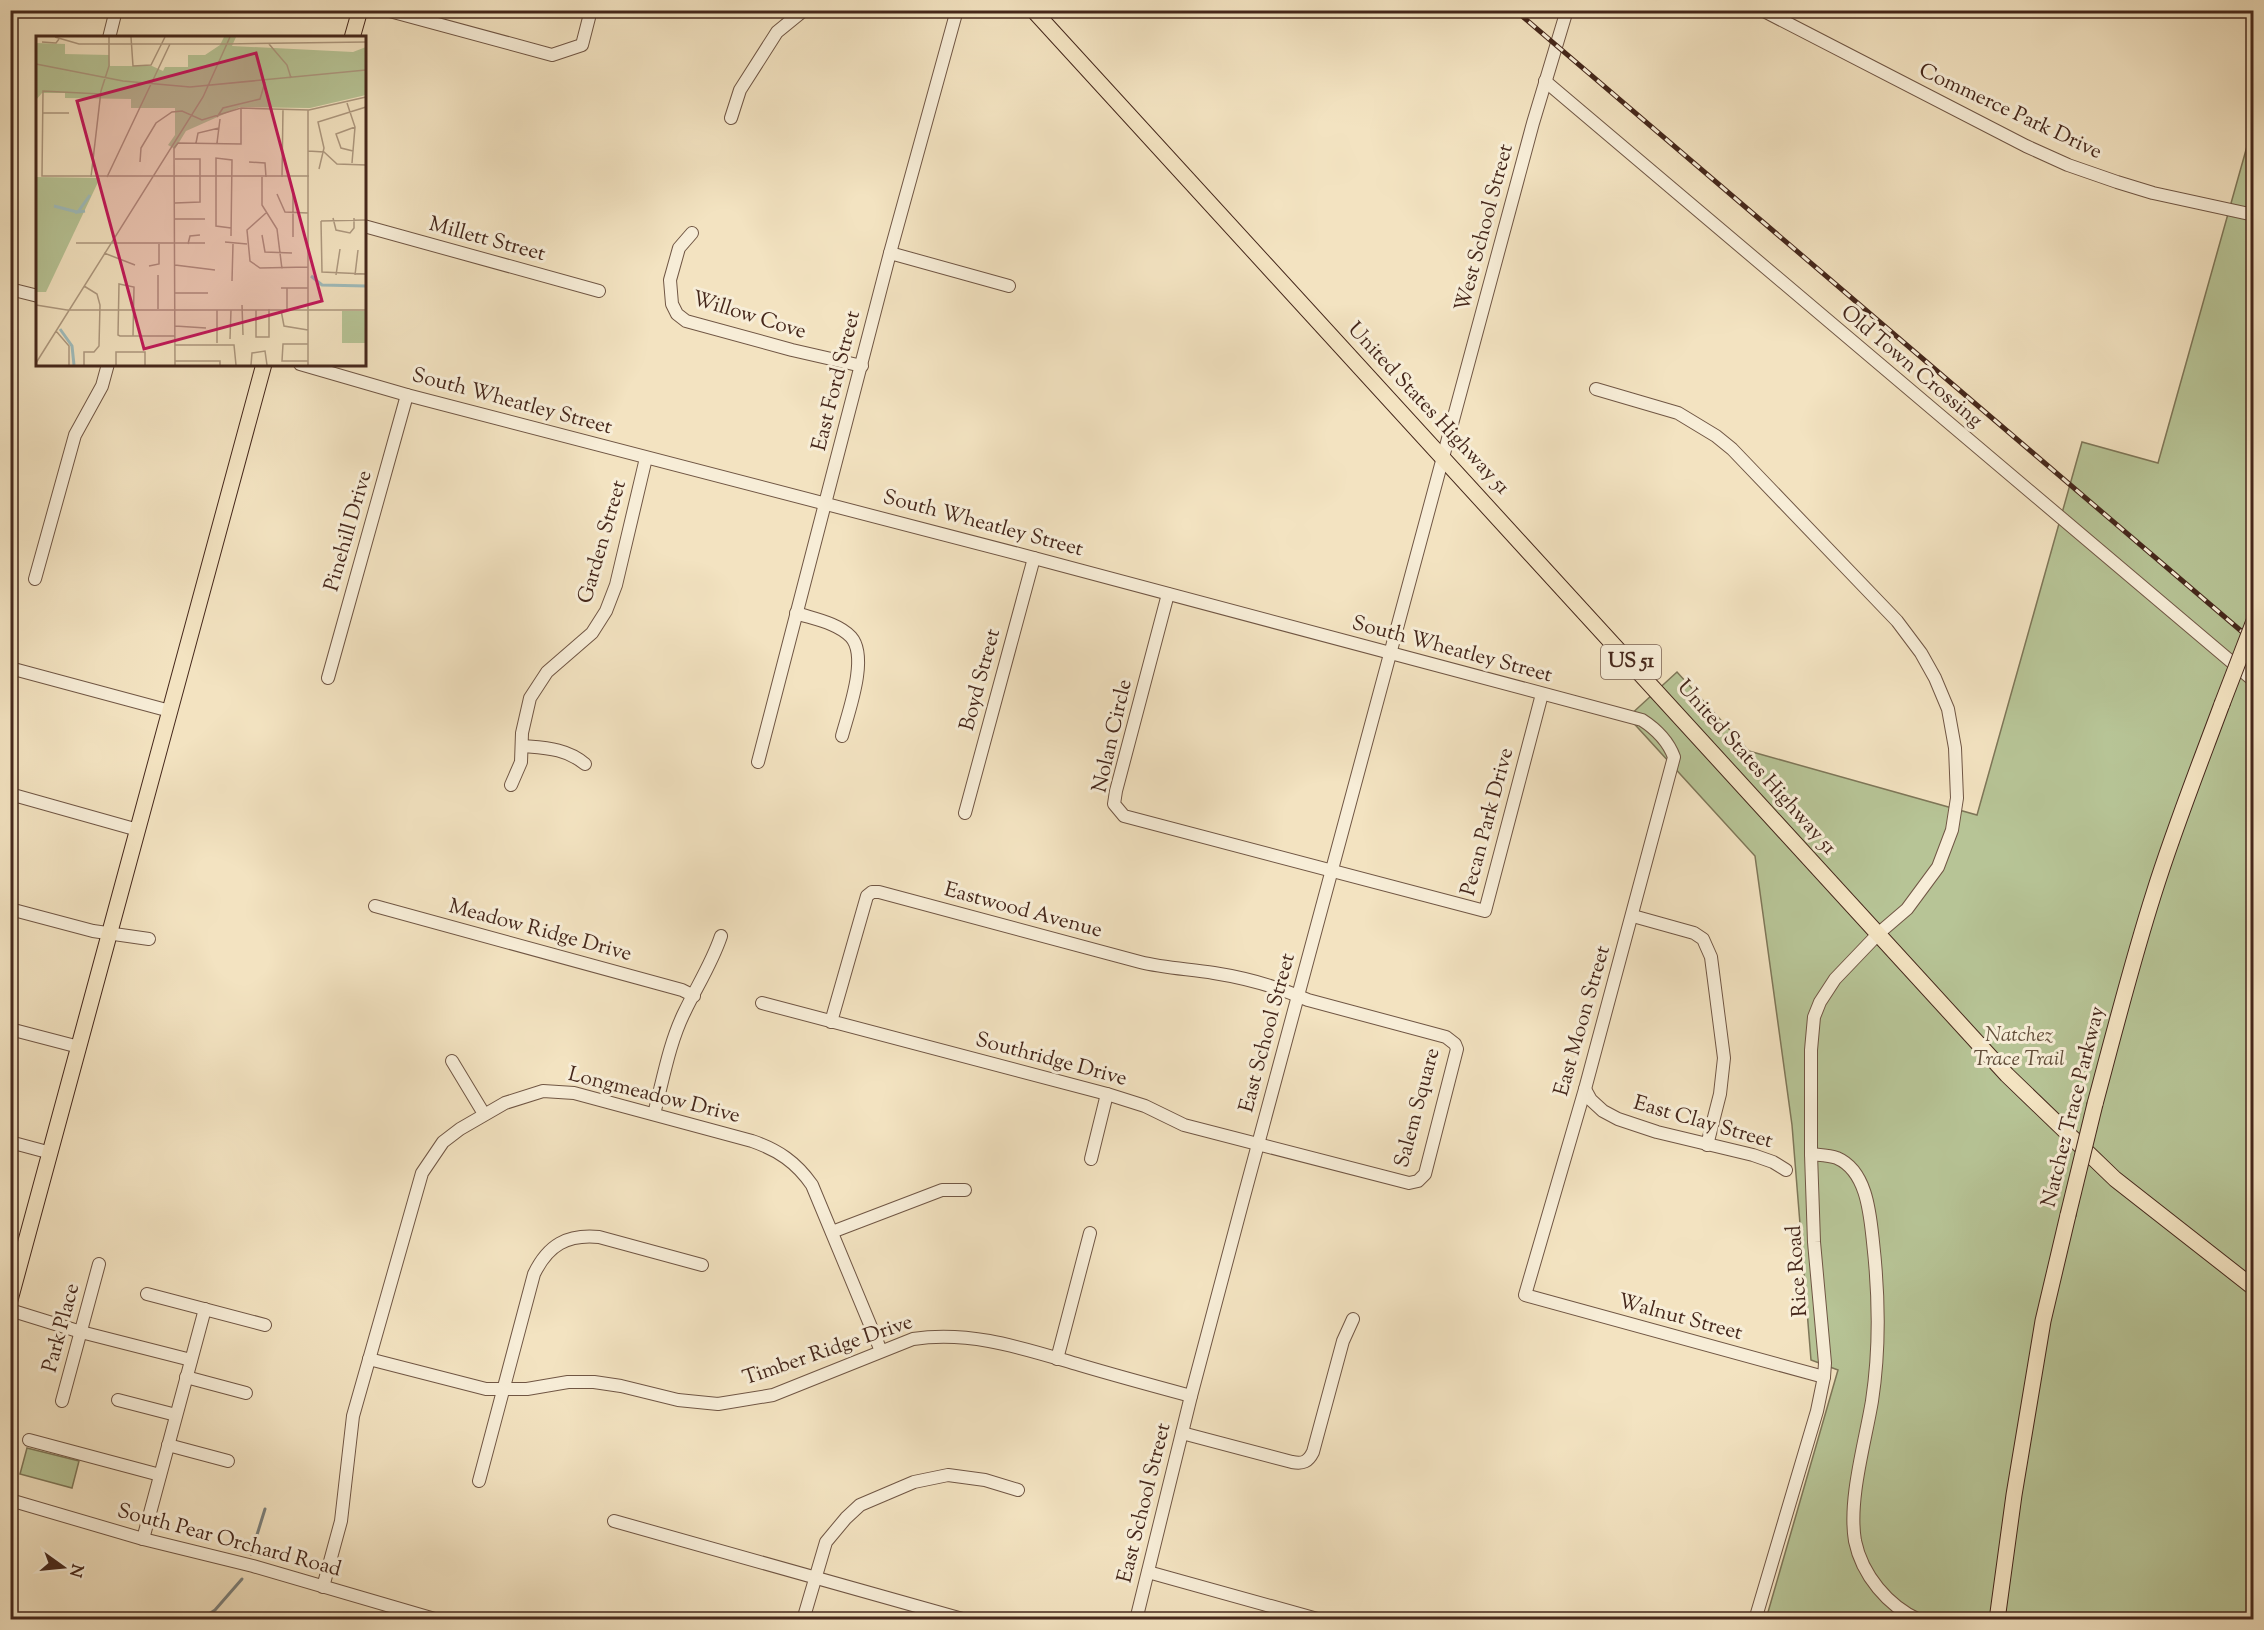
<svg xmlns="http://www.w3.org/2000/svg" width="2264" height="1630" font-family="'Sorts Mill Goudy',serif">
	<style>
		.green { fill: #b7c496; stroke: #7e7658; stroke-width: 1.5 }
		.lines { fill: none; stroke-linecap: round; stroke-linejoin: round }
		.stream { stroke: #7b807c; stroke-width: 3 }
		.minor-casing { stroke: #705644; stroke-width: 14 }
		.major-casing { stroke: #45271b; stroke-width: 17 }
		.minor { stroke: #f7edd7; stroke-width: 12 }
		.major { stroke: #f3e3c1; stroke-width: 15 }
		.rail-casing { stroke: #45271b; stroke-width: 5 }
		.rail { stroke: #f7edd7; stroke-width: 3; stroke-dasharray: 9; stroke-linecap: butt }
		.major-bridge-casing { stroke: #45271b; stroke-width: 17; stroke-linecap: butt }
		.major-bridge { stroke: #f3e3c1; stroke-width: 15 }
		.labels { text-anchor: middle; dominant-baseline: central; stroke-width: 6; stroke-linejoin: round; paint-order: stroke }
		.shield { fill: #f7edd7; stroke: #7a6253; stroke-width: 1.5 }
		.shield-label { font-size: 20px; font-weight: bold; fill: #45271b }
		.street-label { font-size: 21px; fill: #45271b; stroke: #f7edd7 }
		.park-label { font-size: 21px; font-style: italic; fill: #624e3a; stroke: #f7edd7 }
		.inset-river { fill: none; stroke: #9fbcbc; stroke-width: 3 }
		.inset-road { fill: none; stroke: #ad987f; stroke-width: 1.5 }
		.view { fill: #c2185b; fill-opacity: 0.15; stroke: #c2185b; stroke-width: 3 }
		.inset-edge { fill: none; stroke: #45271b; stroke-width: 3 }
	</style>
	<rect width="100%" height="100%" fill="#f3e3c1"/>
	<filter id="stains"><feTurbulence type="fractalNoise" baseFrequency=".00333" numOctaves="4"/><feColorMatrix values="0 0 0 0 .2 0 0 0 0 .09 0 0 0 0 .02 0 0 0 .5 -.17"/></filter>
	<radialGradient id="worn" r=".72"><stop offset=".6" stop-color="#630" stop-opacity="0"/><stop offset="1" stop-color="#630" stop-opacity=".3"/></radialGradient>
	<!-- green -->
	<g class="green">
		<polygon points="2253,125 2253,1619 1766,1619 1838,1370 1811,1360 1792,1125 1755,856 1628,717 1677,672 1749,751 1977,815 2082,442 2158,463"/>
		<polygon points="27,1448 79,1461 72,1488 20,1474"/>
	</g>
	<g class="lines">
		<!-- stream -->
		<g class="stream">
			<polyline points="251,1554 265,1509"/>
			<polyline points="200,1620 215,1610 242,1579"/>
		</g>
		<!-- minor casing -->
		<g class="minor-casing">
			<g id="minor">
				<polyline points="386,10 552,55 582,45 591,10"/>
				<polyline points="1762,10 2026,146 2068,165 2117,182 2153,193 2254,215"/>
				<polyline points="109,38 116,10"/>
				<polyline points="1545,81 2254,681"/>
				<polyline points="731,118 740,90 777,32 804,10"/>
				<polyline points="364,226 599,291"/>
				<polyline points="692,233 679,248 670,280 672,304 677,314 686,321 792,350 862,366"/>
				<polyline points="890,253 1009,286"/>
				<polyline points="10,289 38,296"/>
				<path d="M300 364 407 395 1034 558 1642 720C1656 729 1668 741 1674 757L1585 1089 1525 1295 1824 1377"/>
				<polyline points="1596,389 1678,413 1716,436 1732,449 1897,621 1921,653 1935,678 1948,709 1955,748 1957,798 1952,830 1938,867 1907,909 1879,933 1835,979 1820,1002 1814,1017 1811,1050 1811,1154 1814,1242 1825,1363 1824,1377 1817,1411 1755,1620"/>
				<polyline points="35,579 75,435 102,386 108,364"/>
				<polyline points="1168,594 1116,791 1114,804 1124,816 1485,911 1542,694"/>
				<path d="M796 613C814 619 838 623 851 637 869 657 848 713 842 736"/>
				<polyline points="10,668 170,711"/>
				<polyline points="328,678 407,395"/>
				<path d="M522 746C545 748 566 748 585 764"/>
				<polyline points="758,762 890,253 957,10"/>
				<polyline points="511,785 521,762 522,733 530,698 547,672 592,633 606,611 616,585 646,458"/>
				<polyline points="10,794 138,830"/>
				<polyline points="965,813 1034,558"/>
				<polyline points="375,906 682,990 694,996"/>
				<polyline points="10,909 93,931 149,939"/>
				<polyline points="1633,916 1694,933 1703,939 1711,957 1724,1058 1720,1094 1707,1145"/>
				<path d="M762 1003 1107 1094 1145 1106 1184 1125 1409 1183 1418 1181 1425 1174 1457 1049 1455 1044 1446 1037 1308 1000C1278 987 1246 978 1214 973 1189 969 1164 968 1140 962L879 892H872L867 896 831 1022"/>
				<polyline points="10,1029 79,1047"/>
				<polyline points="452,1061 484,1114"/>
				<polyline points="1585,1089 1591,1100 1603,1111 1618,1119 1657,1132 1753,1155 1773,1162 1786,1170"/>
				<path d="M654 1114C663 1080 669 1043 685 1011 697 986 712 963 721 936"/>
				<polyline points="10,1142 51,1153"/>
				<path d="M1811 1154C1819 1155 1829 1155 1837 1158 1867 1171 1870 1214 1873 1242 1879 1295 1880 1349 1872 1401 1865 1443 1848 1500 1855 1541 1862 1575 1888 1606 1919 1620"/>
				<polyline points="1091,1159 1107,1094"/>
				<polyline points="832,1232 942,1190 965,1190"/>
				<polyline points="147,1294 265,1325"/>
				<polyline points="10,1310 81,1332 191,1360"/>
				<path d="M369 1359 486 1389H527L568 1382H594L621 1386 678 1400 718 1404 773 1395 913 1339C971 1330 1025 1349 1080 1365 1117 1376 1154 1386 1191 1396"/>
				<polyline points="1057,1359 1090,1233"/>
				<polyline points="186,1377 246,1393"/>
				<polyline points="118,1400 176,1415"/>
				<polyline points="62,1401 99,1264"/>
				<path d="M1182 1433 1292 1462C1303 1464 1308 1462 1313 1452L1343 1341 1353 1319"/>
				<polyline points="29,1440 160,1475"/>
				<polyline points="168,1445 228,1461"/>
				<path d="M479 1481 534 1274C548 1245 567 1234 599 1237L702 1265"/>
				<polyline points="10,1500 143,1539 253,1566 438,1620"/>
				<polyline points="614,1521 966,1620"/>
				<polyline points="143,1539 205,1309"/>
				<polyline points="1148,1572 1321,1620"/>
				<path d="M323 1587 341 1521 353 1416 422 1173 443 1142 460 1129 505 1103 543 1091 574 1093 752 1141C778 1150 796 1162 812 1185L881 1351"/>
				<polyline points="803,1620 826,1542 846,1518 860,1505 914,1482 948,1475 985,1480 1018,1490"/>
				<polyline points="1136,1620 1191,1396 1243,1200 1533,123 1567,10"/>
			</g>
		</g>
		<!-- major casing -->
		<g class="major-casing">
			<g id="major">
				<polyline points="1033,10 2007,1075 2115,1179 2254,1288"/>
				<polyline points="352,38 360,10"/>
				<path d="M2095 1104C2114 1033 2132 962 2154 893 2174 829 2199 766 2222 704"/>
				<polyline points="10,1300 264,364"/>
				<polyline points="1997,1620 2014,1495 2043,1321 2068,1215"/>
			</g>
		</g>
		<!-- minor -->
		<use href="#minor" class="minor"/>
		<!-- major -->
		<use href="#major" class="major"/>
		<!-- rail casing -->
		<g class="rail-casing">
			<polyline id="rail" points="1515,10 2254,642"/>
		</g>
		<!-- rail -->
		<use href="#rail" class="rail"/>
		<!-- major-bridge casing -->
		<g class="major-bridge-casing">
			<g id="major-bridge">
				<polyline points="2222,704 2254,621"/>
				<polyline points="2068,1215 2095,1104"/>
			</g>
		</g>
		<!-- major-bridge -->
		<use href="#major-bridge" class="major-bridge"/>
	</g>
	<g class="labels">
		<!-- shield labels -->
		<rect class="shield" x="1601" y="645" width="60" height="34" rx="4.5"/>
		<g class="shield-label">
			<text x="1631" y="662">US 51</text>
		</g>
		<!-- street labels -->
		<g class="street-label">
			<text transform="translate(2010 112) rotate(25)">Commerce Park Drive</text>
			<text transform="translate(1485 228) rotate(-75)">West School Street</text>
			<text transform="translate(487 240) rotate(15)">Millett Street</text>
			<text transform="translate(749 316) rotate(17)">Willow Cove</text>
			<text transform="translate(1911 367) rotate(40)">Old Town Crossing</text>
			<text transform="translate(837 381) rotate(-76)">East Ford Street</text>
			<text transform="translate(512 402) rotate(15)">South Wheatley Street</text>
			<text transform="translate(1428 409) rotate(47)">United States Highway 51</text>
			<text transform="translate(983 524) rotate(15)">South Wheatley Street</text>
			<text transform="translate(349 531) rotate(-74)">Pinehill Drive</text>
			<text transform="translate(603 542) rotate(-74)">Garden Street</text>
			<text transform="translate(1452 650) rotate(15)">South Wheatley Street</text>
			<text transform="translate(981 680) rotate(-75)">Boyd Street</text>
			<text transform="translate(1113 736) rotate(-77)">Nolan Circle</text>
			<text transform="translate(1756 768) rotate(48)">United States Highway 51</text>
			<text transform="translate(1488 822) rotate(-75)">Pecan Park Drive</text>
			<text transform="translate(1023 911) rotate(15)">Eastwood Avenue</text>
			<text transform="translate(540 931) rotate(15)">Meadow Ridge Drive</text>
			<text transform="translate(1583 1021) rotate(-74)">East Moon Street</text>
			<text transform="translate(1268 1033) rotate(-75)">East School Street</text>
			<text transform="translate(1051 1060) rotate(15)">Southridge Drive</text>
			<text transform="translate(654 1096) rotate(14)">Longmeadow Drive</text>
			<text transform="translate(2074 1107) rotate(-76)">Natchez Trace Parkway</text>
			<text transform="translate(1418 1108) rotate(-75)">Salem Square</text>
			<text transform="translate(1703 1123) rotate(16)">East Clay Street</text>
			<text transform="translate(1798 1271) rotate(-94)">Rice Road</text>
			<text transform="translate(1680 1318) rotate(15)">Walnut Street</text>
			<text transform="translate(62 1328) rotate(-75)">Park Place</text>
			<text transform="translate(828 1351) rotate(-19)">Timber Ridge Drive</text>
			<text transform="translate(1145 1503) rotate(-76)">East School Street</text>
			<text transform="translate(229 1541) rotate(15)">South Pear Orchard Road</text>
		</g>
		<!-- park labels -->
		<g class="park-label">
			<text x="2019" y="1036">Natchez<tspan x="2019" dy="24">Trace Trail</tspan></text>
		</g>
	</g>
	<!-- overview -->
	<g transform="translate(36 36)">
		<rect width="330" height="330" fill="#f3e3c1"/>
		<path d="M188 1H200L196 10 317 16 330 11V59L274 72 204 71 150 95 139 113 132 109 139 99V72H95V63L29 62V57H6L0 64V7L29 8V18L73 19 74 30H116L127 35 129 31H152V19H169L184 9ZM0 141 64 142 10 256H0ZM306 275H330V307H306Z" fill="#b7c496"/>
		<path class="inset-river" d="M18 170 41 176M49 175 42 176 54 159M275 240 286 249 330 250M24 293 36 310 38 329"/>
		<path class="inset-road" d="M19 1 43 8H191M95 1 97 30 115 29 129 1M6 6 20 7 23 3M191 8 330 6M233 8 251 29 255 42M0 28 87 45 154 51 330 34M65 58 7 55 6 140H273M311 67 319 91 316 127M272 74V329M6 77H33M181 81 187 72 224 63 229 46M160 107 162 97 183 92M181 107 184 83M272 115 288 116 301 128 330 129M317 115 305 112 300 98 319 91M104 126 105 112 120 87 136 76 146 75 166 84 205 72 273 74 330 61M213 126 229 127 230 141M283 133 288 112 282 86 330 71M55 141 65 55 73 30V1M71 141 134 8M226 141V169L241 193 246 233M246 141 247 73M241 158 249 176 272 177M139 167 164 166V123H139M230 177 211 194 214 225 224 232 272 231M297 182 300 194 314 197 318 192V182M139 183H169M285 185 286 236 330 238M285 185 330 184M226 199 229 216 256 217M195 200 196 124 180 122V190L195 192M257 201V156M189 206 211 208M40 207H169M152 208 154 200 164 199M68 217 99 229M139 229 179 234M113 230 123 228V208M300 239 304 213M319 239 322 214M196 245 197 208M245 252H272M139 257H172M0 269 31 274M206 269 207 299M122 273V239M31 274H330M220 274V301H233V273M245 274 248 290 272 294M251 274V252M139 290 170 292M20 295 33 310V329M97 300 98 251 83 248 82 299 84 300H139M194 303 195 274M181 307V274M272 308H247L246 325H272M139 309H198L200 329M139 325H184V329M0 327 167 61 194 1M48 329V316H58L63 310 64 269 61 258 48 250M80 329V316H109V329M139 329 138 112 142 107 205 108V72M215 329 216 317 229 315 231 329"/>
		<path class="view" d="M220 17 286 265 108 313 41 65Z"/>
		<rect width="330" height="330" class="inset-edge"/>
	</g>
	<!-- margin -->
	<rect width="2264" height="1630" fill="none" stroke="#f3e3c1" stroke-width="36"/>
	<rect x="12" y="12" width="2240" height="1606" fill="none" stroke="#45271b" stroke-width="3"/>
	<rect x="18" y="18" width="2228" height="1594" fill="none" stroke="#45271b" stroke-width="1.5"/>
	<!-- north arrow -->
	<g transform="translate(63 1567) rotate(105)" stroke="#f7edd7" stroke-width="4.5" paint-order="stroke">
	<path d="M0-4.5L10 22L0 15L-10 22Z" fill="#45271b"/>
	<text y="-9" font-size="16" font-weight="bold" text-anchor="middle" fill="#45271b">N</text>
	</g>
	<rect width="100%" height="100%" filter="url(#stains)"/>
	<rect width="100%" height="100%" fill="url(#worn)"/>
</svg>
